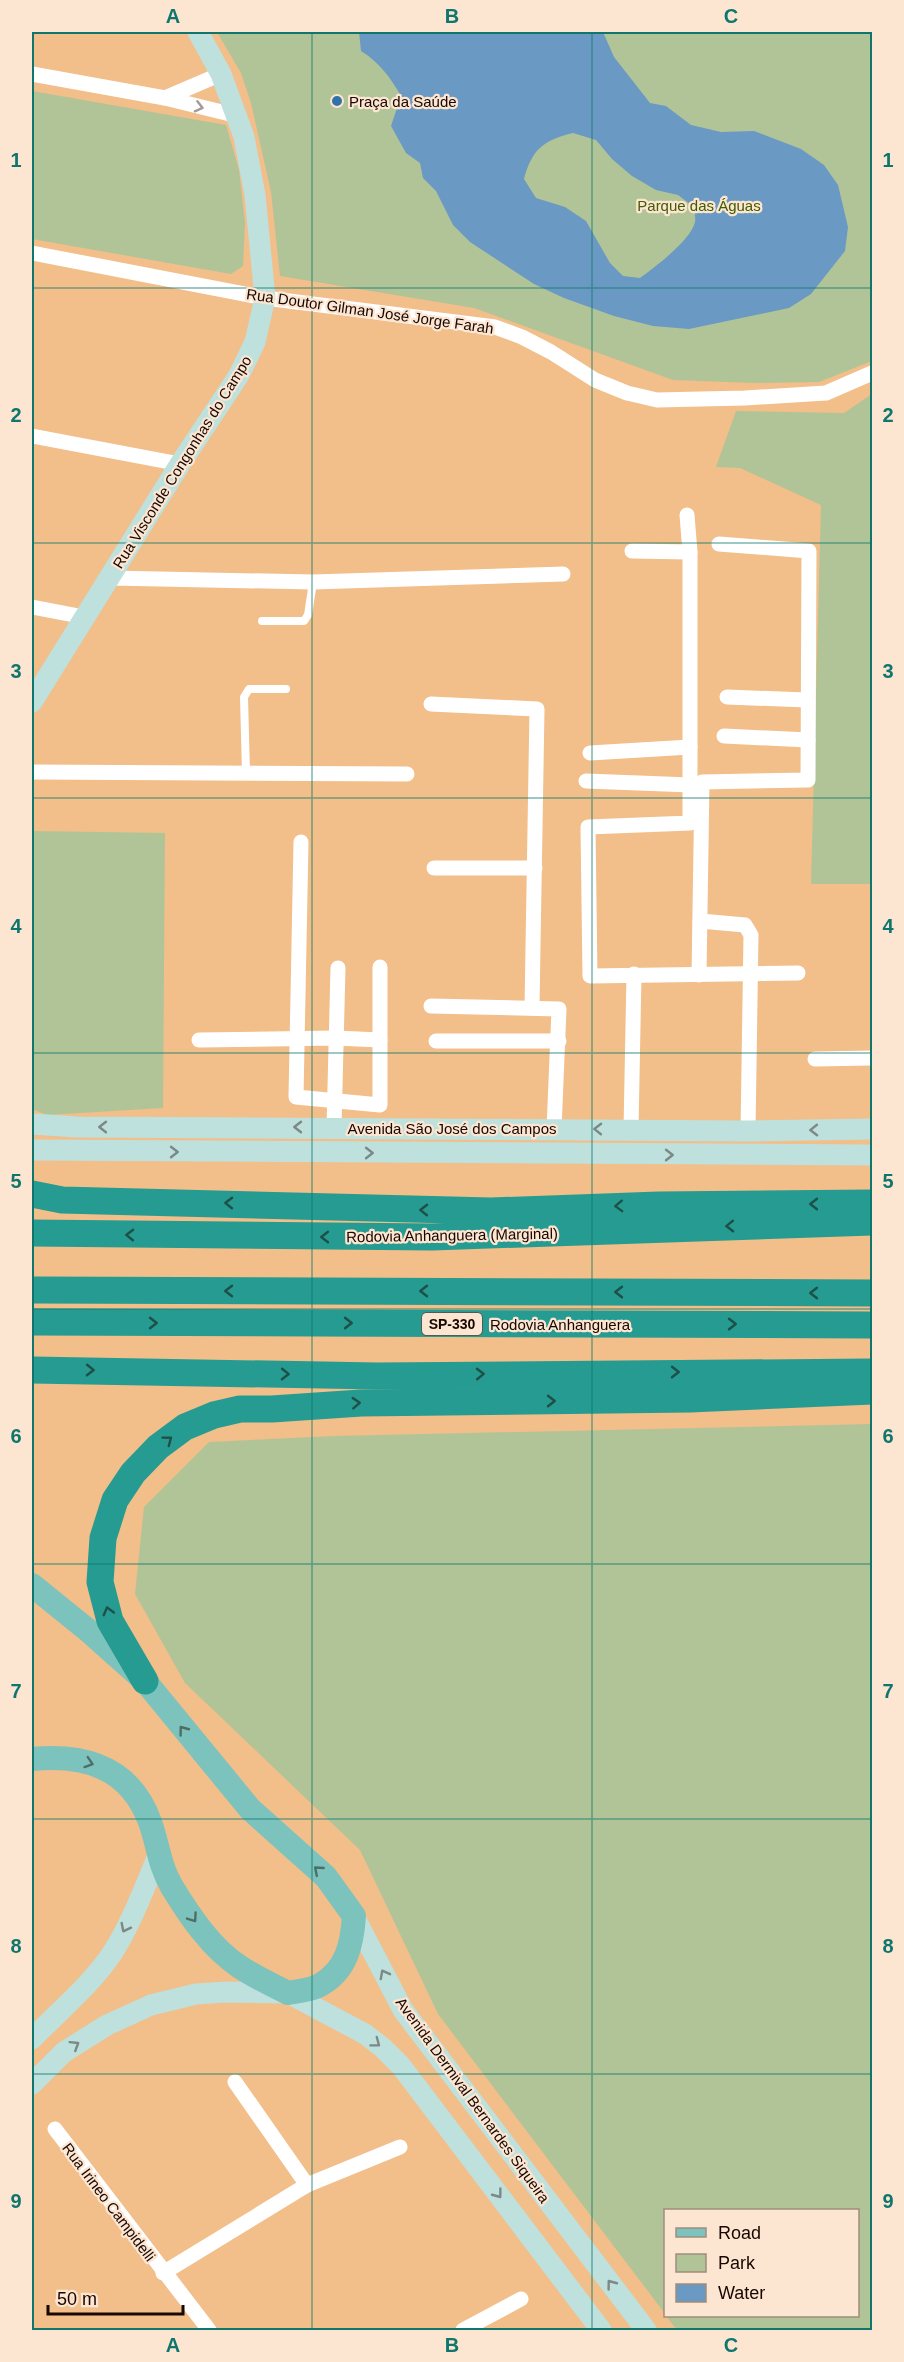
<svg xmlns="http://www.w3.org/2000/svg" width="904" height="2362" font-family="Arial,sans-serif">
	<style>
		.green { fill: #b1c498 }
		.water { fill: #6a99c4; fill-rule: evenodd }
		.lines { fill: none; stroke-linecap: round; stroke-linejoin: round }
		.lane { stroke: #fff; stroke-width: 8 }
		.street { stroke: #fff; stroke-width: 15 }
		.secondary { stroke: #bee1de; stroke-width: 21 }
		.primary { stroke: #7cc3bd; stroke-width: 24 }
		.highway { stroke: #259b91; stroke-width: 27 }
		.oneway { stroke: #a39b99 }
		.oneway2 { stroke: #7c8985 }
		.oneway3 { stroke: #1e5048 }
		.oneway4 { stroke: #4f6e68 }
		.grid { fill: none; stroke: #0f766e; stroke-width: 1.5; stroke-opacity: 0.55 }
		.poi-dot { fill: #3173a9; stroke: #fce6d1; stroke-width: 2 }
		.labels { text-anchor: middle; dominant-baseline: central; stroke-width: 4.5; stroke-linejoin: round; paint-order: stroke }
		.shield { fill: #fce6d1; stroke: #5c493f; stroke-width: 1.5 }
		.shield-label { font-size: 14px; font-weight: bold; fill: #180600 }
		.poi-label { font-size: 15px; fill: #180600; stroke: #fce6d1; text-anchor: start }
		.park-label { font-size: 15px; fill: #425c02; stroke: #fce6d1 }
		.street-label { font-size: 15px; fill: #180600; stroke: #fce6d1 }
		.neatline { fill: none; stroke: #0f766e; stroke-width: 2 }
		.grid-label { font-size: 20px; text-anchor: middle; font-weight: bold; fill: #0f766e }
	</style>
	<rect width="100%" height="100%" fill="#f2be89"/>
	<!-- green -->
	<g class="green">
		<polygon points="217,32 872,32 872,361 819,382 754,383 673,380 474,308 280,276 271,192 251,103 241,73"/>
		<polygon points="32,91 226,125 239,170 245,223 243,266 231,274 32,239"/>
		<polygon points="872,394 872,884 811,884 821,505 740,468 716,467 736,411 844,413"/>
		<polygon points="32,831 165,833 163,1108 47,1115 32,1109"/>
		<polygon points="872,1424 872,2330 677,2330 666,2316 858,2316 858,2210 666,2210 666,2315 438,2014 360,1850 185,1683 135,1594 144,1507 209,1442 335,1436"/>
	</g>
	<!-- water -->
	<path class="water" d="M359 32H603L614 57 650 103 666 106 691 125 721 132 754 131 801 149 824 165 838 185 848 227 845 251 811 294 789 308 689 329 653 326 614 316 564 298 534 284 470 242 453 225 436 191 423 178 420 163 406 153 391 126 401 96C390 77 380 63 361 51ZM573 133 596 140 612 159 632 176 656 190 678 195 694 207C694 211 696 218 695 222 691 240 655 267 640 278L623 276 610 263 586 221 565 207 536 198 524 179C532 149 544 140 573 133Z"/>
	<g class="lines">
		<!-- lane -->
		<g class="lane">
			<polyline points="262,621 304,621 308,615 313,582"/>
			<polyline points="246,773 244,697 249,689 286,689"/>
		</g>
		<!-- street -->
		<g class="street">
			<polyline points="32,74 165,98 234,115"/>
			<polyline points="165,98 221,74"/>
			<polyline points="32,253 265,298 495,327 522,337 551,352 595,380 627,393 657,400 745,398 826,393 872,373"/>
			<polyline points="32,436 180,464"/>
			<polyline points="687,515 690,552 690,823 588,827 590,976 798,973"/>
			<polyline points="632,551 690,552"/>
			<polyline points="110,578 313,582 563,574"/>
			<polyline points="32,607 84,617"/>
			<polyline points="727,697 807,700"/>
			<polyline points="431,704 537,709 532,1007"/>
			<polyline points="724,736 808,740"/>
			<polyline points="590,753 690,747"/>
			<polyline points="32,772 407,774"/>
			<polyline points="586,781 691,785"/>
			<polyline points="301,842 296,1097 380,1105 380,967"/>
			<polyline points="434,868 535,868"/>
			<polyline points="700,921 745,925 751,935 748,1131"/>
			<polyline points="699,975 702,782 808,780 809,551 719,544"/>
			<polyline points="431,1006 559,1009 554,1129"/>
			<polyline points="199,1040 336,1038 380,1040"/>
			<polyline points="436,1041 559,1041"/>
			<polyline points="815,1059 872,1058"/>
			<polyline points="334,1127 338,968"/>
			<polyline points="631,1130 634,974"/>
			<polyline points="235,2082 307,2185"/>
			<polyline points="55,2129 209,2330"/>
			<polyline points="163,2273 307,2185 400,2147"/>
			<polyline points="463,2330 521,2299"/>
		</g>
		<!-- secondary -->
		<g class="secondary">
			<polyline points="32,702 180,464 239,375 255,342 265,298 255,195 244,137 221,74 198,32"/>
			<polyline points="32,1124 77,1127 748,1131 872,1129"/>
			<polyline points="32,1150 872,1155"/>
			<polyline points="354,1916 403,2010 646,2330"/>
			<path d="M32 2039C58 2012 93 1983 113 1952 132 1922 144 1888 158 1856"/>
			<polyline points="32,2084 64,2052 107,2025 151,2005 196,1994 226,1992 288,1993 365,2034 383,2048 401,2066 601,2330"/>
		</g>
		<!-- primary -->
		<path class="primary" d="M32 1585 90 1632 145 1681 250 1809 326 1877 354 1916C352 1944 347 1970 320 1985 312 1990 298 1991 288 1993 272 1985 255 1977 240 1967 211 1948 189 1915 172 1887 159 1865 158 1844 150 1822 130 1767 85 1754 32 1759"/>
		<!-- highway -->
		<g class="highway">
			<polyline points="32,1194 62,1200 491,1211 659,1205 872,1203"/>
			<polyline points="32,1233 432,1237 872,1222"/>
			<polyline points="32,1290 872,1293"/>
			<polyline points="32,1322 872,1325"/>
			<polyline points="32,1370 377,1376 872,1372"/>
			<polyline points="145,1681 110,1621 100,1582 103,1538 115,1500 133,1473 158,1447 185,1427 214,1415 240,1409 272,1409 361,1403 690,1399 872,1391"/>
		</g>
	</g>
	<!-- one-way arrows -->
	<defs><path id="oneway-chevron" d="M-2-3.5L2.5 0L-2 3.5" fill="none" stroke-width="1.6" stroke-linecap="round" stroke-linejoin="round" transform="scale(1.5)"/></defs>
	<use class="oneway" href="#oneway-chevron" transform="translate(199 107) rotate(14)"/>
	<g class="oneway2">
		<use href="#oneway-chevron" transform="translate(103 1127) rotate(-180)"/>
		<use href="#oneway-chevron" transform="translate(298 1127) rotate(180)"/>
		<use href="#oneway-chevron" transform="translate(598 1129) rotate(-179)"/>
		<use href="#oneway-chevron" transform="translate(814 1130) rotate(179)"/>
		<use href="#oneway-chevron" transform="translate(174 1152)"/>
		<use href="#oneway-chevron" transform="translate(369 1153)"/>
		<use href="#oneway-chevron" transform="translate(669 1155)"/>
		<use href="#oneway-chevron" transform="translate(125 1928) rotate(117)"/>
		<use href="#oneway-chevron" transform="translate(384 1974) rotate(-118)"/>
		<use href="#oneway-chevron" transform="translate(376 2043) rotate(37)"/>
		<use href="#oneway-chevron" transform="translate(75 2045) rotate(-32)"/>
		<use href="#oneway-chevron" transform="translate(498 2194) rotate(53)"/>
		<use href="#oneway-chevron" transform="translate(611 2284) rotate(-127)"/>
	</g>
	<g class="oneway3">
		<use href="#oneway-chevron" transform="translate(229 1203) rotate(-179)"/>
		<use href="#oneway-chevron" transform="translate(814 1204) rotate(180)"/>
		<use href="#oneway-chevron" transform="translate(619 1206) rotate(178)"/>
		<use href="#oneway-chevron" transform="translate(424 1210) rotate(-179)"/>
		<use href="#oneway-chevron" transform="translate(730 1226) rotate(179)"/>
		<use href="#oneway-chevron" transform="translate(130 1235) rotate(-179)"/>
		<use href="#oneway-chevron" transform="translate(325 1237) rotate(180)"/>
		<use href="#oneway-chevron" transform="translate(229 1291) rotate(-180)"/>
		<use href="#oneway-chevron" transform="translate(424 1291) rotate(-180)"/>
		<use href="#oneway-chevron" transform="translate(619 1292) rotate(-180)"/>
		<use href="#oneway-chevron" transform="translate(814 1293) rotate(-180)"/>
		<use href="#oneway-chevron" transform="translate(153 1323)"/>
		<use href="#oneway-chevron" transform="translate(348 1323)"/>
		<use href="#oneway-chevron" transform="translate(732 1324)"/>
		<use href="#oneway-chevron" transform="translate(90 1370) rotate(1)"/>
		<use href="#oneway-chevron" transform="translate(675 1372)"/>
		<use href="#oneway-chevron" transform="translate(285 1374) rotate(1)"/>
		<use href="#oneway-chevron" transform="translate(480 1374) rotate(-1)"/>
		<use href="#oneway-chevron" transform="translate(551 1401)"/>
		<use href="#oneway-chevron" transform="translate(356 1403) rotate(-3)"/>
		<use href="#oneway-chevron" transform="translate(168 1440) rotate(-37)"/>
		<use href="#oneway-chevron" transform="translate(108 1611) rotate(-105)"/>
	</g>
	<g class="oneway4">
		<use href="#oneway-chevron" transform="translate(183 1730) rotate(-127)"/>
		<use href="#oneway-chevron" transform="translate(89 1763) rotate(18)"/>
		<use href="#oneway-chevron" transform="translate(318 1870) rotate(-139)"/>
		<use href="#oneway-chevron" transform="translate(193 1918) rotate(55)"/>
	</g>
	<!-- grid -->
	<path class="grid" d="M312 32V2330M592 32V2330M32 288H872M32 543H872M32 798H872M32 1053H872M32 1309H872M32 1564H872M32 1819H872M32 2074H872"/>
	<!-- markers -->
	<circle class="poi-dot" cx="337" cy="101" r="6"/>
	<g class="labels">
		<!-- shield labels -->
		<rect class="shield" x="422" y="1313" width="60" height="22" rx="4.5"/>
		<g class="shield-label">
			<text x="452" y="1324">SP-330</text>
		</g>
		<!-- poi labels -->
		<g class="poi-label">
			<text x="349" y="101">Praça da Saúde</text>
		</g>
		<!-- park labels -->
		<g class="park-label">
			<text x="699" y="205">Parque das Águas</text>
		</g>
		<!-- street labels -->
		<g class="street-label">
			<text transform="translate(370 311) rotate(8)">Rua Doutor Gilman José Jorge Farah</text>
			<text transform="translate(182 462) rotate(-58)">Rua Visconde Congonhas do Campo</text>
			<text x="452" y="1128">Avenida São José dos Campos</text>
			<text transform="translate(452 1235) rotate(-1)">Rodovia Anhanguera (Marginal)</text>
			<text x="560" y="1324">Rodovia Anhanguera</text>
			<text transform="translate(473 2100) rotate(54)">Avenida Dermival Bernardes Siqueira</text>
			<text transform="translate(109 2202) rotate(53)">Rua Irineo Campidelli</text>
		</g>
	</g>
	<!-- border -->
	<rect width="904" height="2362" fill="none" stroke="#fce6d1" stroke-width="66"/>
	<!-- legend -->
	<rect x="664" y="2209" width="195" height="108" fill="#fce6d1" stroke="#a18c7d" stroke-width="1.5"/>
	<rect x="676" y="2228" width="30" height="9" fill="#7cc3bd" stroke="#a18c7d" stroke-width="1.5"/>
	<text x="718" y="2239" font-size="18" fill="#180600">Road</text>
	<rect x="676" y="2254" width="30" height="18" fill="#b1c498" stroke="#a18c7d" stroke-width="1.5"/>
	<text x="718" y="2269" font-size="18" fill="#180600">Park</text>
	<rect x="676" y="2284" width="30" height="18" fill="#6a99c4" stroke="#a18c7d" stroke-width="1.5"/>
	<text x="718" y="2299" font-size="18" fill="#180600">Water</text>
	<!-- scale -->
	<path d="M48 2305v9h135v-9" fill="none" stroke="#180600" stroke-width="3"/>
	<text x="57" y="2305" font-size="18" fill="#180600" stroke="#fce6d1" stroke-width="4.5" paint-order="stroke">50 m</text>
	<rect x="33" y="33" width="838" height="2296" class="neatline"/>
	<g class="grid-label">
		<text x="173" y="23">A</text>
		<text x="452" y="23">B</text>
		<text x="731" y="23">C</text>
		<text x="16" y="167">1</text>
		<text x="888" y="167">1</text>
		<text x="16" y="422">2</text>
		<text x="888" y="422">2</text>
		<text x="16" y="678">3</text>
		<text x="888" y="678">3</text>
		<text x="16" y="933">4</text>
		<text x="888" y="933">4</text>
		<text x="16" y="1188">5</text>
		<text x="888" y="1188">5</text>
		<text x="16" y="1443">6</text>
		<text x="888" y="1443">6</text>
		<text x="16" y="1698">7</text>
		<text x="888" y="1698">7</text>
		<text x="16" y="1953">8</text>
		<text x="888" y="1953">8</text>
		<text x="16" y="2208">9</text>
		<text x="888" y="2208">9</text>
		<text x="173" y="2352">A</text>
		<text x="452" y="2352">B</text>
		<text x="731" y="2352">C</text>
	</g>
</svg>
